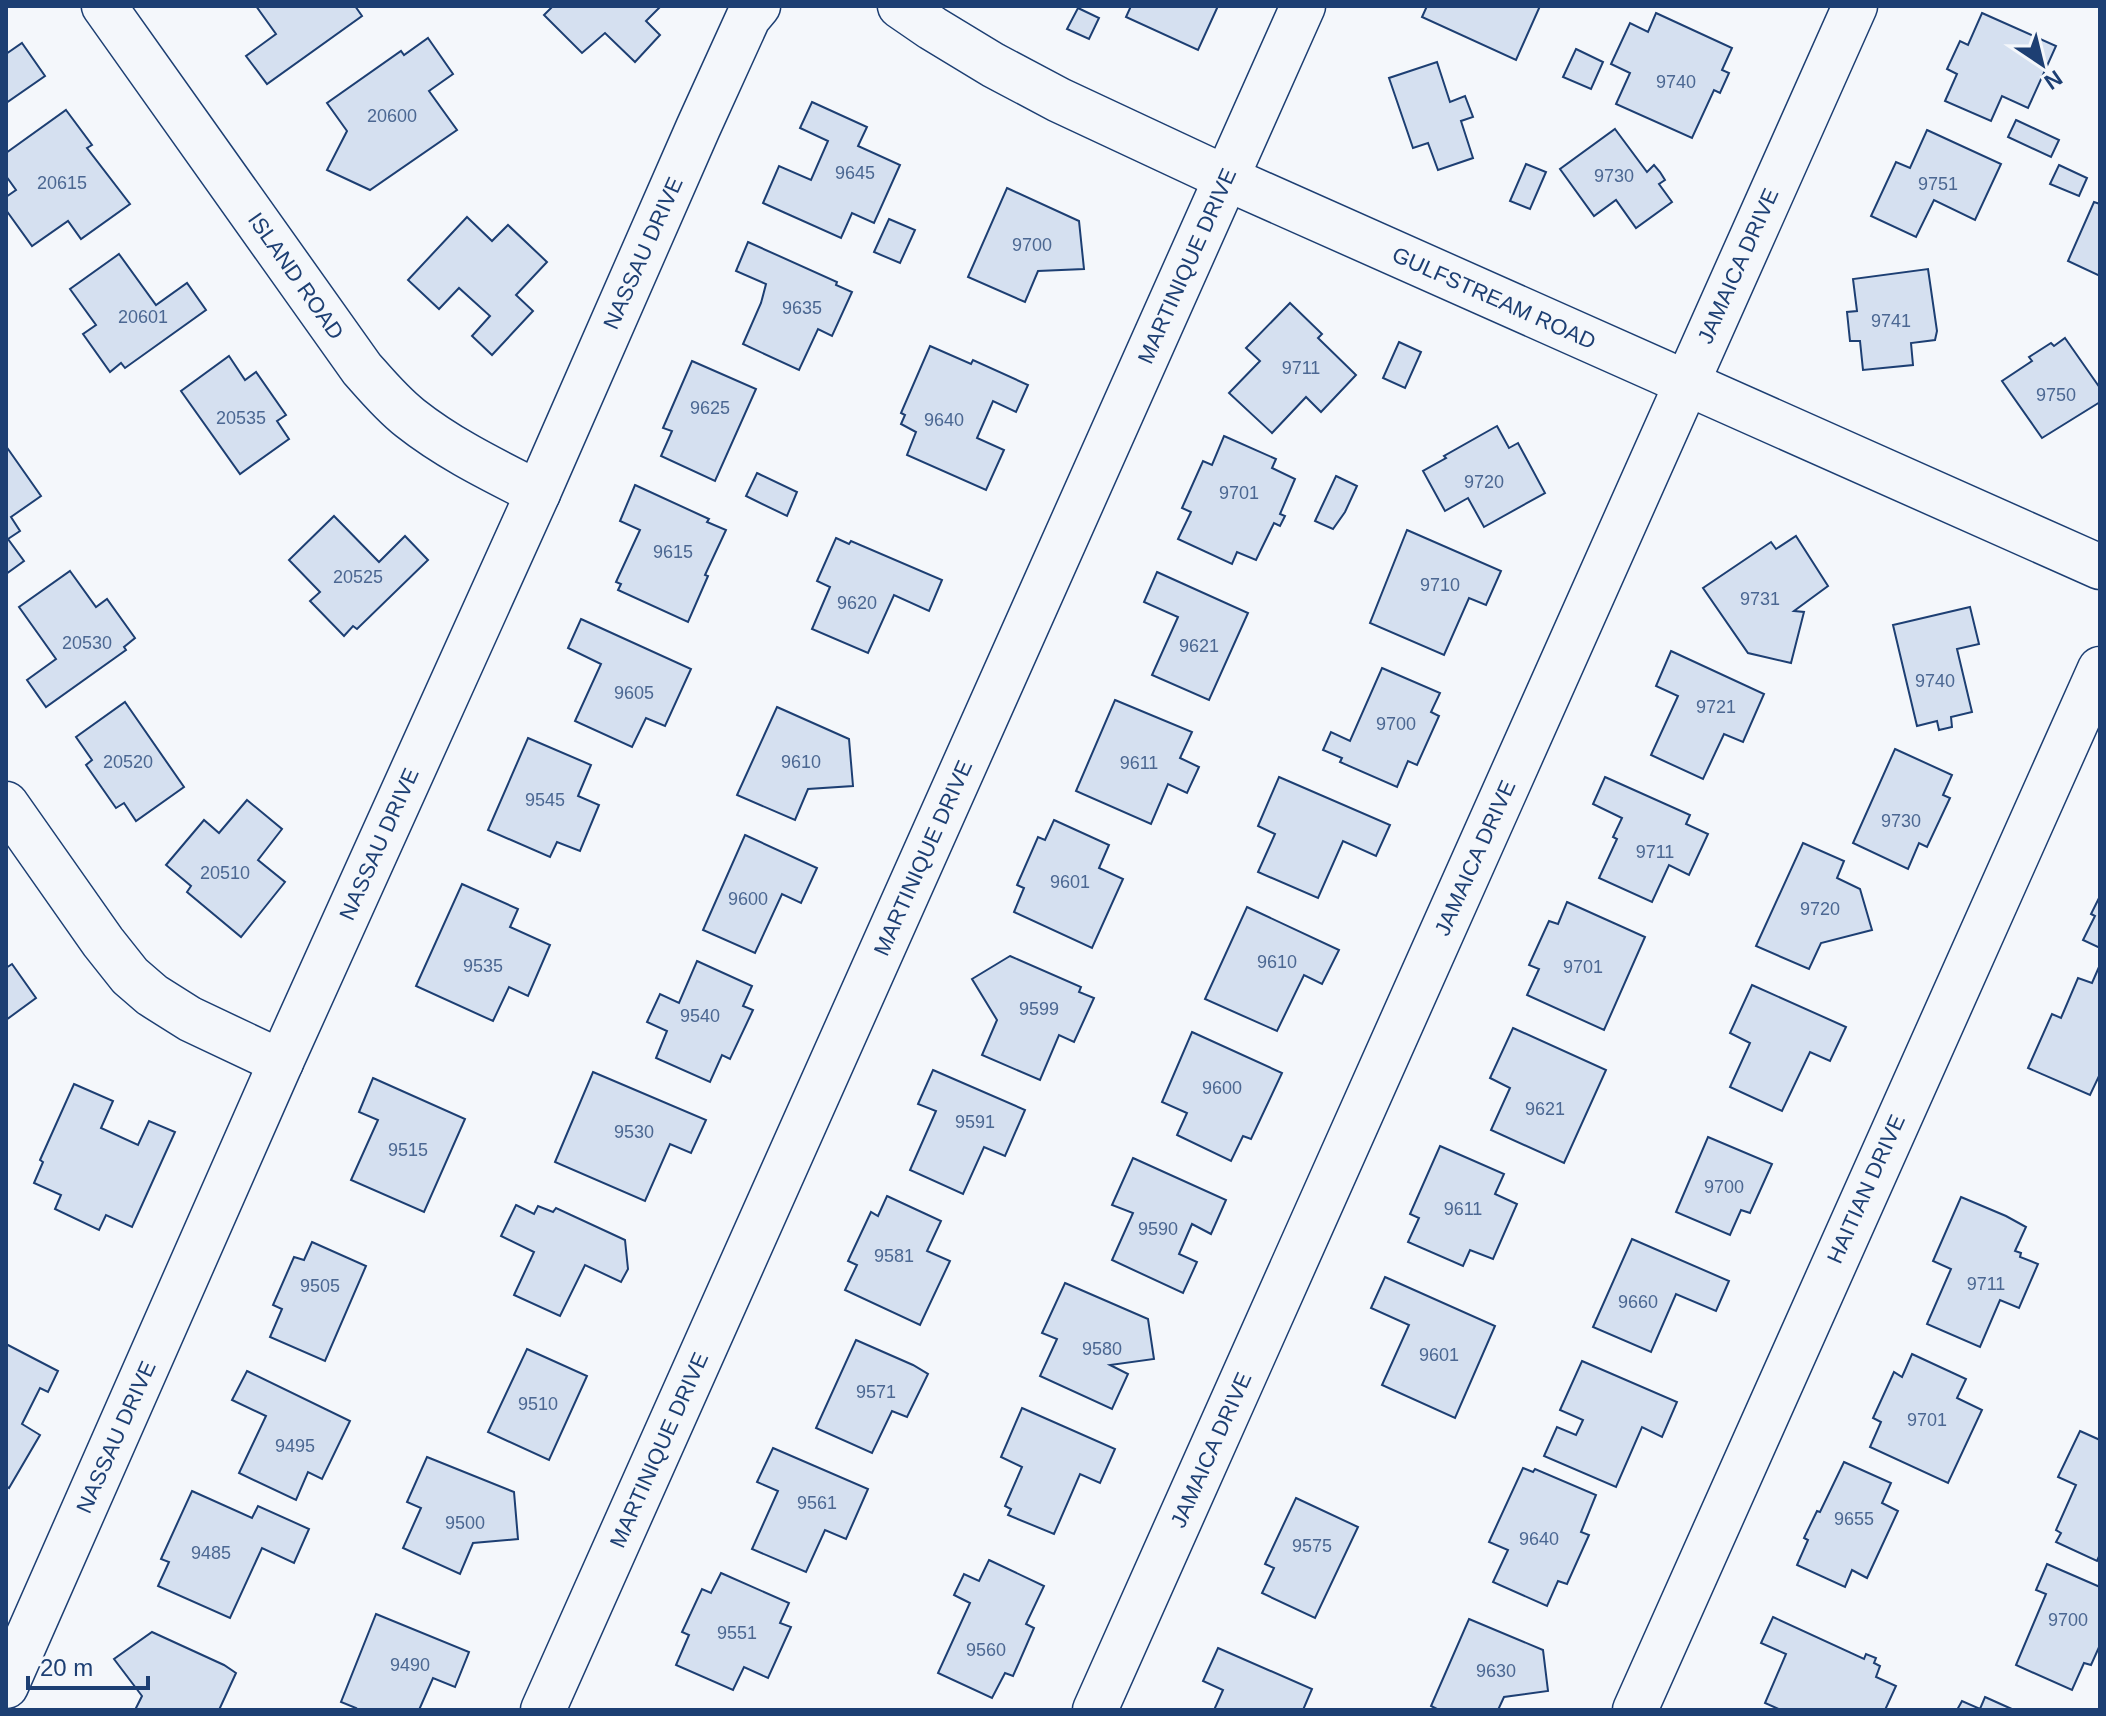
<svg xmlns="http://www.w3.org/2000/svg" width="2106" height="1716" font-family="Arial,sans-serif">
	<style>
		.building { fill: #d5e0f0; stroke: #1d3f73; stroke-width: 2 }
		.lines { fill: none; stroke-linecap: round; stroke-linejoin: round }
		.minor-casing { stroke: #1d3f73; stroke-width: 47 }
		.minor { stroke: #f4f7fb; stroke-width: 44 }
		.labels { text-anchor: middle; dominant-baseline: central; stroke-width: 6; stroke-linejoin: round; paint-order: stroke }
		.number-label { font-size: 18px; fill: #4b6792 }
		.street-label { font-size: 22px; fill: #1d3f73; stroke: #f4f7fb }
	</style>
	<rect width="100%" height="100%" fill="#f4f7fb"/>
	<!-- building -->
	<g class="building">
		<polygon points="256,6 355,6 362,16 267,84 246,56 276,34"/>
		<polygon points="553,6 661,6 646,21 660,35 635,62 605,33 582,53 544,15"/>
		<polygon points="1131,6 1218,6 1198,50 1126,17"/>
		<polygon points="1427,6 1540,6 1516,60 1422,17"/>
		<polygon points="1078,8 1099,18 1089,39 1067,29"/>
		<polygon points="1656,13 1732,48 1722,70 1729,73 1720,93 1714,90 1692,138 1616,104 1630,73 1611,64 1630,23 1648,32"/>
		<polygon points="1982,13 2056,46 2028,108 2002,96 1991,121 1945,101 1957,74 1947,69 1960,41 1968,45"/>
		<polygon points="428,38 453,74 429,91 457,130 370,190 327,170 347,131 327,103 401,51 404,55"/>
		<polygon points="22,43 45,76 6,103 6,54"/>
		<polygon points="1576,49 1603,62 1591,89 1563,77"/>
		<polygon points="1437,62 1450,102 1465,96 1473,117 1461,121 1473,158 1438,170 1428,143 1413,148 1389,78"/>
		<polygon points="812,102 867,127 858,146 900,165 874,223 852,213 841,238 763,203 779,166 811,180 828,141 800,128"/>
		<polygon points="66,110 92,145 87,148 130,204 81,239 68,221 32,246 6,210 6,197 16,190 6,176 6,153"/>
		<polygon points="2016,120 2059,140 2051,157 2008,137"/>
		<polygon points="1615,129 1647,172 1654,165 1660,172 1665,180 1659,184 1672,202 1636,228 1616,200 1594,216 1560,169"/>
		<polygon points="1927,130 2001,164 1975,220 1934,200 1916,237 1871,216 1896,162 1910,168"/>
		<polygon points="1526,164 1546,172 1530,209 1510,201"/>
		<polygon points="2059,165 2087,178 2079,196 2050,184"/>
		<polygon points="1007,188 1079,221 1084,269 1038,271 1025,302 968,277"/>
		<polygon points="2094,202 2100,204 2100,276 2068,261"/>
		<polygon points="467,217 492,241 508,225 547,262 516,295 533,311 492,355 472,336 490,316 459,288 439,309 408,280"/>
		<polygon points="889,219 915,230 900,263 874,252"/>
		<polygon points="748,242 837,282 836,285 852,292 832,336 818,329 799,370 743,344 761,303 766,284 736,271"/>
		<polygon points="119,254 156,305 187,283 206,310 125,368 121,363 110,372 83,334 96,325 70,289"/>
		<polygon points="1928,269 1937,331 1935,340 1911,343 1913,365 1863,370 1860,341 1850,341 1847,312 1857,311 1853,279"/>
		<polygon points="1290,303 1322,334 1318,338 1356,375 1321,412 1306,397 1272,433 1229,393 1260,361 1246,348"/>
		<polygon points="2065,338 2100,388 2100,402 2042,438 2002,381 2032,361 2029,357 2051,343 2054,346"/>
		<polygon points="1399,342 1421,352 1405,388 1383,378"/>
		<polygon points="930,346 971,364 973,360 1028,385 1016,412 993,401 977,438 1004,450 986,490 907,455 916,432 901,424 905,415 901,413"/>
		<polygon points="229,356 245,380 256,372 286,415 277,421 289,439 240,474 181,391"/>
		<polygon points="692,361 756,389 715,481 661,456 672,431 663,428"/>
		<polygon points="1497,426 1509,448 1518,443 1545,493 1484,527 1468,498 1445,511 1423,471 1446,458 1444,456"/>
		<polygon points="1224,436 1276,459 1272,468 1295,479 1280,514 1285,516 1280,526 1274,523 1256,560 1237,552 1232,564 1178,539 1191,512 1182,508 1203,461 1212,465"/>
		<polygon points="8,449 41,496 11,517 20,531 8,539 24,561 6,574 6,451"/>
		<polygon points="757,473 797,492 787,516 746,496"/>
		<polygon points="1336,476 1357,486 1345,512 1333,529 1315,521"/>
		<polygon points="635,485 709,519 707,522 726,530 705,575 708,576 688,622 618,590 621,584 616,582 640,530 620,521"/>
		<polygon points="334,516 379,562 405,536 428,560 357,629 353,626 344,636 310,601 320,592 289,560"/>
		<polygon points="1407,530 1501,571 1486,605 1469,598 1444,655 1370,623"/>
		<polygon points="1796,536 1828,586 1794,611 1804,612 1791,663 1748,653 1703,588 1771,542 1776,549"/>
		<polygon points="836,538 849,544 851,541 942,580 929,611 894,595 868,653 812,629 830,587 817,581"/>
		<polygon points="70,571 96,607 107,599 135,638 124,647 126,650 46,707 27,680 56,659 19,607"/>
		<polygon points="1157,572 1248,613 1209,700 1152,675 1178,617 1144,602"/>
		<polygon points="1970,607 1979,644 1957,649 1972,712 1951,717 1952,727 1939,730 1937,721 1917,726 1893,625"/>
		<polygon points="581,619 691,669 665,726 646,718 632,747 575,721 601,664 568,648"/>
		<polygon points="1671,651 1764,694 1743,742 1724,734 1703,779 1651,755 1678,696 1656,686"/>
		<polygon points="1382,668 1440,693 1431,712 1439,716 1417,765 1408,761 1397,787 1340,762 1342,758 1323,750 1331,732 1350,741"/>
		<polygon points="1115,700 1192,732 1180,758 1199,767 1187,793 1168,784 1151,824 1076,791"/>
		<polygon points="125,702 184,787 136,821 124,803 116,808 86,765 92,760 76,737"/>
		<polygon points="777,707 849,739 853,786 808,789 795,820 737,795"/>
		<polygon points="528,738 591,765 578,796 599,805 580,851 557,842 550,857 488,830"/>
		<polygon points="1895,749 1952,775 1943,795 1950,798 1927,847 1919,843 1908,869 1853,843"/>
		<polygon points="1279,777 1390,825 1376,856 1343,841 1318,898 1258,872 1275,834 1258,826"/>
		<polygon points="1605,777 1690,815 1686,824 1708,834 1689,875 1669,865 1652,902 1599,878 1617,839 1613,837 1622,818 1593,804"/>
		<polygon points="247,800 282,829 258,860 285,882 241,937 187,892 191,886 166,865 204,820 219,833"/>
		<polygon points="1054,820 1109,845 1099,868 1123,879 1092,948 1014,912 1024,888 1017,885 1038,837 1045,840"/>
		<polygon points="745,835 817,868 801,903 782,894 755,953 703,930"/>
		<polygon points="1803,843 1844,861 1837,878 1860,889 1872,930 1821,943 1809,969 1756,946"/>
		<polygon points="462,884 518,909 510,927 550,945 528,996 509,987 493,1021 416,986"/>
		<polygon points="2100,896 2100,948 2083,940 2095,916 2091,914"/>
		<polygon points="1567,902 1645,937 1604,1030 1527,995 1539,969 1529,965 1549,921 1558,924"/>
		<polygon points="1247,907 1339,950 1322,984 1304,975 1277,1031 1205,999"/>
		<polygon points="1010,956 1081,987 1079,992 1094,998 1074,1042 1059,1035 1040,1080 982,1055 997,1020 972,979"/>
		<polygon points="697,961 752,986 743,1006 753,1010 730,1059 722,1055 710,1082 656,1058 667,1031 647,1022 660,994 679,1003"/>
		<polygon points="12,964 36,998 6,1020 6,968"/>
		<polygon points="2099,967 2100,1074 2090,1095 2028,1068 2052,1014 2061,1018 2078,978 2092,983"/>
		<polygon points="1752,985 1846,1027 1830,1061 1810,1052 1782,1111 1730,1087 1750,1043 1730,1033"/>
		<polygon points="1513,1028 1606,1070 1564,1163 1491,1130 1510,1088 1490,1078"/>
		<polygon points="1192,1032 1282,1073 1251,1139 1243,1136 1231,1161 1177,1135 1187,1113 1162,1102"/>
		<polygon points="933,1070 1025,1110 1005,1156 984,1147 963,1194 910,1170 936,1111 918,1104"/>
		<polygon points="593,1072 706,1120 691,1153 670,1144 645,1201 555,1162"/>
		<polygon points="373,1078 465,1119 424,1212 351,1180 378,1120 359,1112"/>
		<polygon points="74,1084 113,1101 101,1128 138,1145 149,1121 175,1132 132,1227 106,1215 99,1230 55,1209 61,1195 34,1183 43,1162 40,1160"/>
		<polygon points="1708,1137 1772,1164 1750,1213 1741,1210 1730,1235 1676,1212"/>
		<polygon points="1440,1146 1504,1174 1495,1194 1517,1204 1493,1259 1470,1250 1463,1266 1408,1242 1419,1218 1410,1214"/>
		<polygon points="1133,1158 1226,1200 1211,1234 1192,1224 1179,1254 1197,1262 1183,1293 1112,1260 1133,1213 1112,1205"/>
		<polygon points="887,1196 941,1221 927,1251 950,1261 920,1325 845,1290 857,1265 848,1261 871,1212 878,1216"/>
		<polygon points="1961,1197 2006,1216 2026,1227 2015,1251 2021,1253 2020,1257 2038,1264 2019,1308 2000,1300 1980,1347 1927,1324 1951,1269 1933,1261"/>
		<polygon points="516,1205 534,1214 538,1206 553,1212 556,1208 625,1240 628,1269 621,1282 585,1265 560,1316 514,1295 534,1252 501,1236"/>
		<polygon points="1632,1239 1729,1281 1716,1311 1676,1294 1651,1352 1593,1327"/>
		<polygon points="312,1242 366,1266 325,1361 270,1337 282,1309 273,1305 294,1257 304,1260"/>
		<polygon points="1385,1277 1495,1326 1455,1418 1382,1385 1409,1325 1371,1308"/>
		<polygon points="1065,1283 1148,1319 1154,1359 1110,1365 1128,1374 1112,1409 1040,1376 1057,1339 1042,1333"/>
		<polygon points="856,1340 913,1365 928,1374 907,1417 892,1411 872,1453 816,1428"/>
		<polygon points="6,1344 58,1371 48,1392 40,1388 22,1424 40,1435 9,1488 6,1486"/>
		<polygon points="527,1349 587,1376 549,1460 488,1432"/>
		<polygon points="1912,1354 1966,1379 1957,1398 1982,1410 1948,1483 1870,1447 1881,1422 1873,1418 1894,1372 1902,1377"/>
		<polygon points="1582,1361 1677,1402 1662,1437 1642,1427 1616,1487 1544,1456 1557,1427 1576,1435 1583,1420 1560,1410"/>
		<polygon points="247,1371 350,1421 322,1479 308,1472 296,1500 239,1473 266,1416 232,1400"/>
		<polygon points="1022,1408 1115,1449 1100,1483 1080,1474 1054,1534 1008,1515 1011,1509 1005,1506 1022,1467 1001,1457"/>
		<polygon points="2080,1431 2100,1440 2100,1554 2097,1561 2056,1542 2061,1533 2056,1530 2076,1485 2058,1477"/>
		<polygon points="773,1448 868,1489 846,1539 825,1530 806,1572 752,1549 778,1491 757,1482"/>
		<polygon points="427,1457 514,1492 518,1539 473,1543 460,1574 403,1548 421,1508 407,1502"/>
		<polygon points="1844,1462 1891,1483 1882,1503 1898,1511 1867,1578 1852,1570 1845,1587 1797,1565 1808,1540 1804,1538 1817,1511 1820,1512"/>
		<polygon points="1523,1468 1533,1472 1535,1469 1596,1495 1581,1532 1589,1535 1567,1584 1558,1581 1547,1606 1493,1582 1508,1550 1489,1542"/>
		<polygon points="192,1491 252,1518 258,1506 309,1529 294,1563 262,1548 230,1618 158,1586 169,1562 161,1559"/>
		<polygon points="1296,1498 1358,1527 1315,1618 1262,1593 1274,1568 1265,1564"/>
		<polygon points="989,1560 1044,1586 1026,1624 1034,1628 1013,1676 1005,1673 992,1698 938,1673 970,1603 954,1595 964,1574 979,1581"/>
		<polygon points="2047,1564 2100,1587 2100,1645 2091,1665 2084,1663 2072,1690 2016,1665 2046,1594 2036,1590"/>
		<polygon points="721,1573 789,1603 780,1623 791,1627 768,1678 744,1667 733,1690 676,1665 689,1635 682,1632 702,1589 711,1593"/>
		<polygon points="376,1614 469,1652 455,1687 433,1678 419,1710 355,1710 356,1708 341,1702"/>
		<polygon points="1773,1617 1864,1659 1866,1654 1876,1658 1874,1663 1880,1666 1876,1677 1896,1686 1885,1710 1781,1710 1765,1703 1786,1654 1761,1643"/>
		<polygon points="1469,1619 1543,1650 1548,1691 1504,1697 1498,1710 1439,1710 1431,1706"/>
		<polygon points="152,1632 224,1665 236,1673 219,1710 135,1710 142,1696 114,1659"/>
		<polygon points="1218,1648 1312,1689 1303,1710 1214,1710 1223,1690 1203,1681"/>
		<polygon points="1985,1697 2014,1710 1957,1710 1962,1701 1980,1709"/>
	</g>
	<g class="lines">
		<!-- minor casing -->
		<g class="minor-casing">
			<g id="minor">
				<path d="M104 6 362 369C377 386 392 404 410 418 449 449 495 471 538 493"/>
				<polyline points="900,6 932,28 993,65 1059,100 1226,178 2100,567"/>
				<polyline points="6,804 103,942 130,976 152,995 190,1019 281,1062"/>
				<polyline points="6,1686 281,1062 538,493 698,128 748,18 758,6"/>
				<polyline points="543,1710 1303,6"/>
				<polyline points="1095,1710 1855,6"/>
				<polyline points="1635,1710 2100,669"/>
			</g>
		</g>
		<!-- minor -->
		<use href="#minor" class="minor"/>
	</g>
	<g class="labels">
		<!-- number labels -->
		<g class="number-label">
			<text x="1676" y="82">9740</text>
			<text x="392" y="116">20600</text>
			<text x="855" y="173">9645</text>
			<text x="1614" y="176">9730</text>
			<text x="62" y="183">20615</text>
			<text x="1938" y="184">9751</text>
			<text x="1032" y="245">9700</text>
			<text x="802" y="308">9635</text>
			<text x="143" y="317">20601</text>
			<text x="1891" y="321">9741</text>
			<text x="1301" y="368">9711</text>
			<text x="2056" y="395">9750</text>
			<text x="710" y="408">9625</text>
			<text x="241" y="418">20535</text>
			<text x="944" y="420">9640</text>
			<text x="1484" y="482">9720</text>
			<text x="1239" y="493">9701</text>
			<text x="673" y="552">9615</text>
			<text x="358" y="577">20525</text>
			<text x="1440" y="585">9710</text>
			<text x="1760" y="599">9731</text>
			<text x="857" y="603">9620</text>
			<text x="87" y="643">20530</text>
			<text x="1199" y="646">9621</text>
			<text x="1935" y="681">9740</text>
			<text x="634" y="693">9605</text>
			<text x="1716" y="707">9721</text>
			<text x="1396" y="724">9700</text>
			<text x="128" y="762">20520</text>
			<text x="801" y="762">9610</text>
			<text x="1139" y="763">9611</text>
			<text x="545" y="800">9545</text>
			<text x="1901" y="821">9730</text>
			<text x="1655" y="852">9711</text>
			<text x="225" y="873">20510</text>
			<text x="1070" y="882">9601</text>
			<text x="748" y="899">9600</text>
			<text x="1820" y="909">9720</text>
			<text x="1277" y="962">9610</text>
			<text x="483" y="966">9535</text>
			<text x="1583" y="967">9701</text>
			<text x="1039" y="1009">9599</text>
			<text x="700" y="1016">9540</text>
			<text x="1222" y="1088">9600</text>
			<text x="1545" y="1109">9621</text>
			<text x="975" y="1122">9591</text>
			<text x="634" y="1132">9530</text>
			<text x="408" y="1150">9515</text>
			<text x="1724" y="1187">9700</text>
			<text x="1463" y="1209">9611</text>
			<text x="1158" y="1229">9590</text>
			<text x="894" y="1256">9581</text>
			<text x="1986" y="1284">9711</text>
			<text x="320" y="1286">9505</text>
			<text x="1638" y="1302">9660</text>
			<text x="1102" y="1349">9580</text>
			<text x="1439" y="1355">9601</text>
			<text x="876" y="1392">9571</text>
			<text x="538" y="1404">9510</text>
			<text x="1927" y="1420">9701</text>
			<text x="295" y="1446">9495</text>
			<text x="817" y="1503">9561</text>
			<text x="1854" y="1519">9655</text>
			<text x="465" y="1523">9500</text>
			<text x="1539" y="1539">9640</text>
			<text x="1312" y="1546">9575</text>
			<text x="211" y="1553">9485</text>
			<text x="2068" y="1620">9700</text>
			<text x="737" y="1633">9551</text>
			<text x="986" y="1650">9560</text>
			<text x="410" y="1665">9490</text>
			<text x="1496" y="1671">9630</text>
		</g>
		<!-- street labels -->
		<g class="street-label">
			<text transform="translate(643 253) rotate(-66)">NASSAU DRIVE</text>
			<text transform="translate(1187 266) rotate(-66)">MARTINIQUE DRIVE</text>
			<text transform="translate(1738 266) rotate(-66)">JAMAICA DRIVE</text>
			<text transform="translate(296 276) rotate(55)">ISLAND ROAD</text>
			<text transform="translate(1494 298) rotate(24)">GULFSTREAM ROAD</text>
			<text transform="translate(379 844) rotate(-66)">NASSAU DRIVE</text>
			<text transform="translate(923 858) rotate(-66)">MARTINIQUE DRIVE</text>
			<text transform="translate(1475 858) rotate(-66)">JAMAICA DRIVE</text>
			<text transform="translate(1866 1189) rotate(-66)">HAITIAN DRIVE</text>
			<text transform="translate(116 1437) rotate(-66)">NASSAU DRIVE</text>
			<text transform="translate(659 1450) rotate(-66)">MARTINIQUE DRIVE</text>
			<text transform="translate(1211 1450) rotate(-66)">JAMAICA DRIVE</text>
		</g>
	</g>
	<!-- border -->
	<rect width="2106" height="1716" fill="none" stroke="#1d3f73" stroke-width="16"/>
	<!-- north arrow -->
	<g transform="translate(2042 64) rotate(145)" stroke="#f4f7fb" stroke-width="6" paint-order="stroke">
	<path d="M0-6L14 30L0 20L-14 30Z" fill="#1d3f73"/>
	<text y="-12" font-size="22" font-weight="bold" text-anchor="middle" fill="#1d3f73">N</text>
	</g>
	<!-- scale -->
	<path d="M28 1676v12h120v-12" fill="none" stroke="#1d3f73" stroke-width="4"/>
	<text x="40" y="1676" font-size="24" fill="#1d3f73" stroke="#f4f7fb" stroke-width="6" paint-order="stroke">20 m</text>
</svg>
